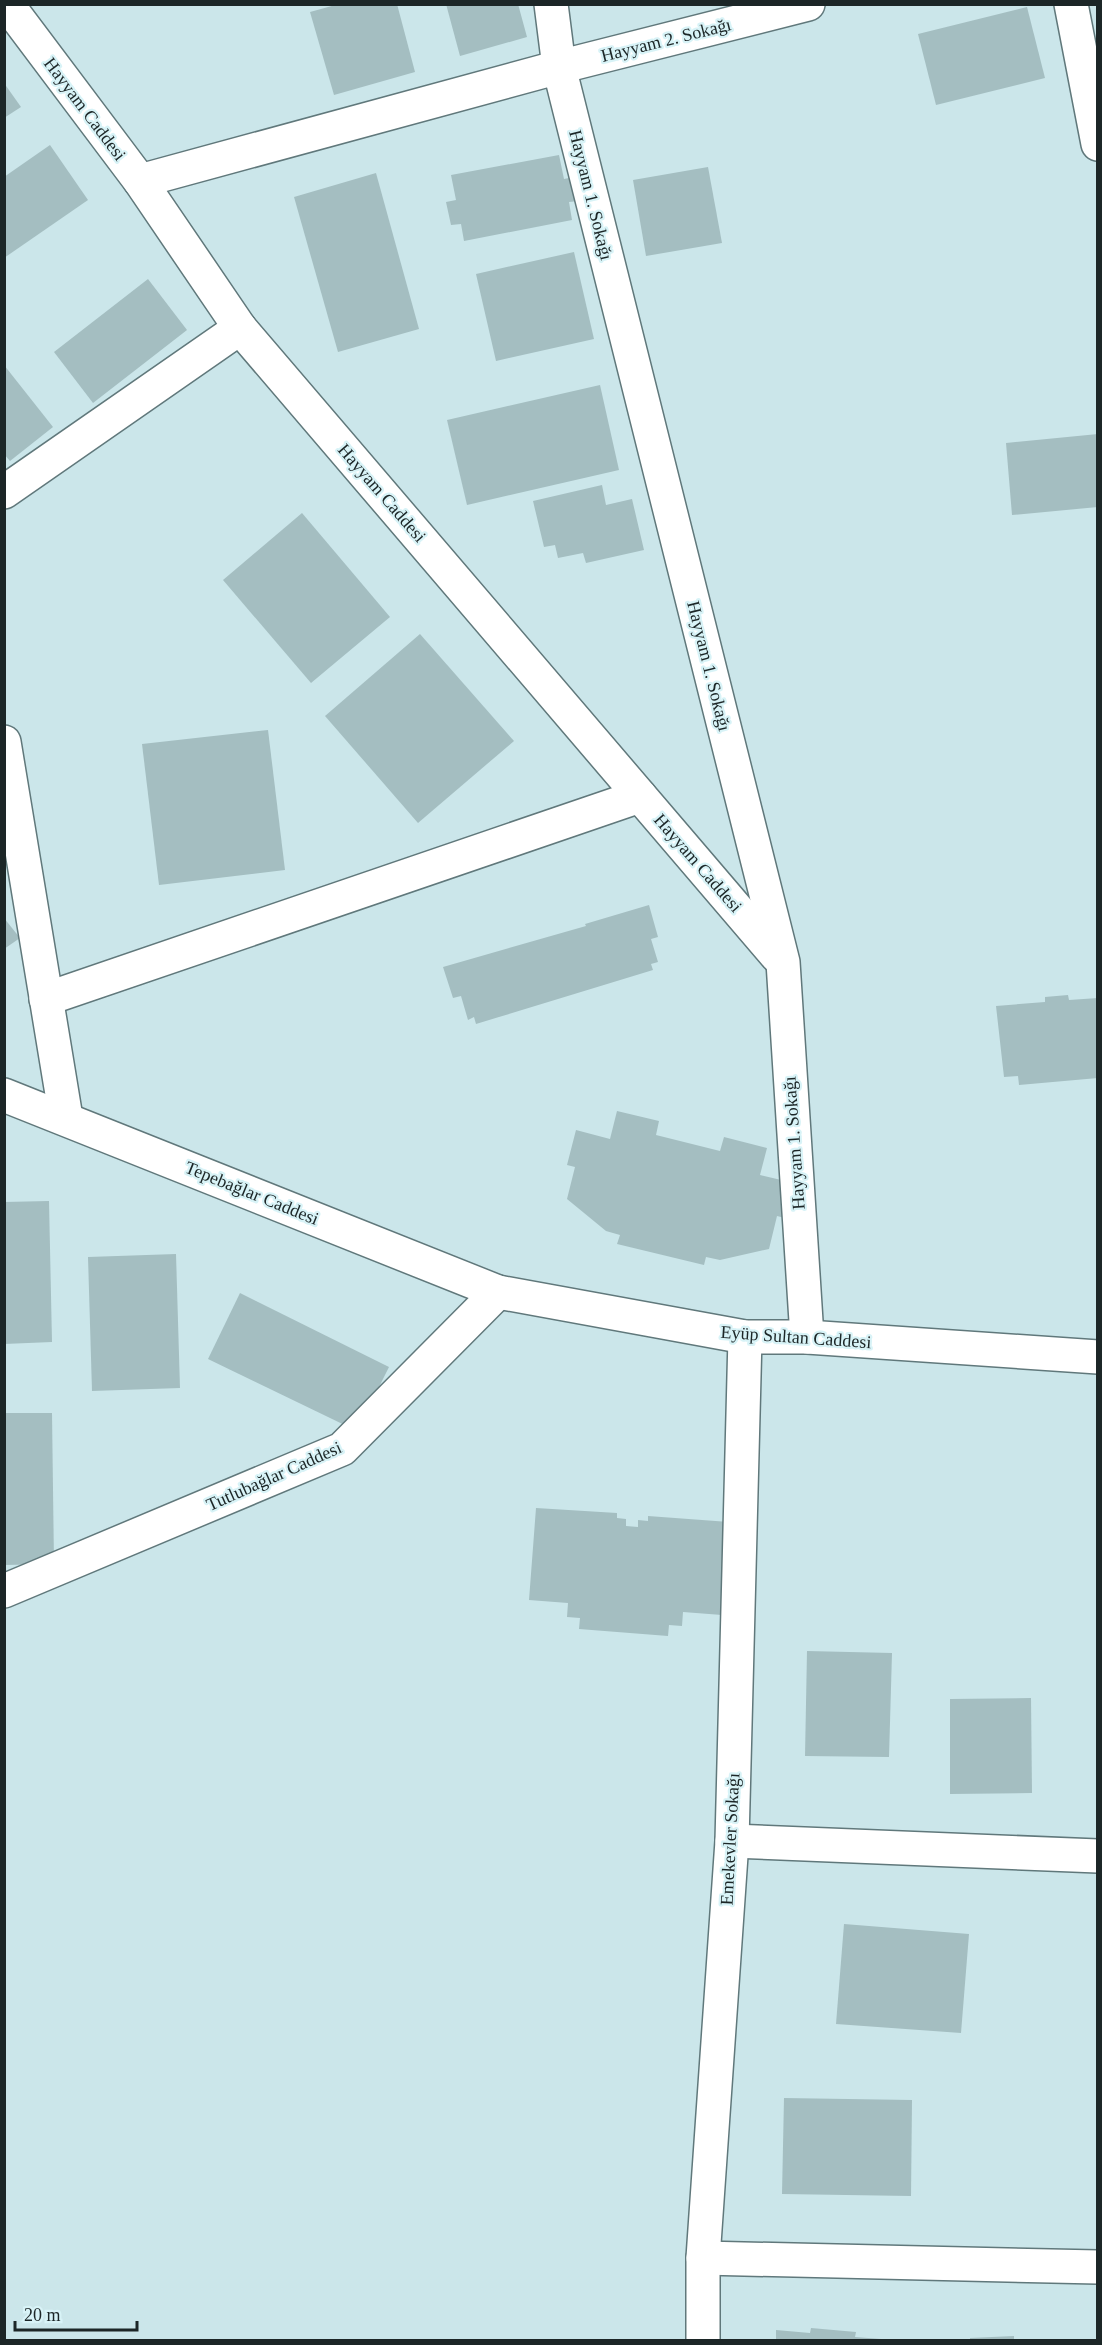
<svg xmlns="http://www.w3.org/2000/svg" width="1102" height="2345" font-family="Georgia,serif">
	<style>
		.building { fill: #a4bec1 }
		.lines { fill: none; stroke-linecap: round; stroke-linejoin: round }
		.minor-casing { stroke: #60787b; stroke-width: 36 }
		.minor { stroke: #fff; stroke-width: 33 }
		.labels { text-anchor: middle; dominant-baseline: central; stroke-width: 4.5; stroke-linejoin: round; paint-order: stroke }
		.street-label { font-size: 18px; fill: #1c2627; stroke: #d8f3f7 }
	</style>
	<rect width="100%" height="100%" fill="#cbe6ea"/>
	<!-- building -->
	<g class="building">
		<polygon points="339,4 397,4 415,72 334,95 310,12"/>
		<polygon points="446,4 518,4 527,37 460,56"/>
		<polygon points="1027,7 1045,78 936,105 918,34"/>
		<polygon points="4,83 21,107 4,118"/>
		<polygon points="50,145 88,200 4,258 4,177"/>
		<polygon points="559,155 564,179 574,177 579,201 569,202 572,220 464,241 461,224 451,225 446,202 456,200 451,175"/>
		<polygon points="708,167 722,243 646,256 633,180"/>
		<polygon points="376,173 419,329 338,352 294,197"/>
		<polygon points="574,252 594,339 496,361 476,274"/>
		<polygon points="148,279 187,330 93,403 54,352"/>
		<polygon points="4,365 53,427 10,461 4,454"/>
		<polygon points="600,385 619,470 467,505 447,420"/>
		<polygon points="1098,434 1098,507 1012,515 1006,443"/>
		<polygon points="602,485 606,505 632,499 644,550 586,563 583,553 558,558 555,545 544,547 533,501"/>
		<polygon points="302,513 390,617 311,683 223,580"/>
		<polygon points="420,634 514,741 418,823 325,716"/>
		<polygon points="268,730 285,870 159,885 142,744"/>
		<polygon points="649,905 658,937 651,939 658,962 651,964 653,970 476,1024 474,1017 468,1020 461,996 453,998 443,967 586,926 585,924"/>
		<polygon points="4,918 20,938 4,949"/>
		<polygon points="1068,995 1069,1000 1098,998 1098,1078 1019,1085 1018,1076 1004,1077 996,1006 1045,1002 1045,997"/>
		<polygon points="617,1111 659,1121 656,1135 720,1151 724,1137 767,1148 760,1175 794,1183 785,1218 777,1216 769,1249 720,1260 706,1257 704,1265 617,1244 620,1235 606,1231 567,1199 575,1167 567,1165 576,1130 610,1139"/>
		<polygon points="49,1201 52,1342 4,1344 4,1202"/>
		<polygon points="176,1254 180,1388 92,1391 88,1257"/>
		<polygon points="240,1293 389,1367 357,1431 208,1359"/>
		<polygon points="4,1413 52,1413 54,1564 4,1565"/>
		<polygon points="536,1508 617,1513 617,1518 626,1519 626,1526 638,1527 638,1520 648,1521 648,1516 729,1522 722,1615 683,1612 682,1626 669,1625 668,1636 579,1629 580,1618 567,1617 568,1603 529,1600"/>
		<polygon points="807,1651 892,1653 889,1757 805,1756"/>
		<polygon points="1031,1698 1032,1793 950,1794 950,1699"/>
		<polygon points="844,1924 969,1934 961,2033 836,2024"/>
		<polygon points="784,2098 912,2100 911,2196 782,2194"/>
		<polygon points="811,2328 856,2332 855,2337 881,2339 881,2340 776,2340 776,2330 810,2333"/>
		<polygon points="1014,2336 1014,2340 970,2340 970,2338"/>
	</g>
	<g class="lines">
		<!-- minor casing -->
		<g class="minor-casing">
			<g id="minor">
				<polyline points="7,4 140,181 240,328 777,956"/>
				<polyline points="551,4 559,67 783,962 807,1337"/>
				<polyline points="1071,4 1098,144"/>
				<polyline points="140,181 559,67 808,4"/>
				<polyline points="4,492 240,328"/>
				<polyline points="4,742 66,1118"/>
				<polyline points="46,999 640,796"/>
				<polyline points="4,1095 498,1292 745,1337 807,1337 1098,1357"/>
				<polyline points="4,1591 342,1449 498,1292"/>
				<polyline points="732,1841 1098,1856"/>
				<polyline points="703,2258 1098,2267"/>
				<polyline points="703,2340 703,2258 732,1841 745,1337"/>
			</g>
		</g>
		<!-- minor -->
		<use href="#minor" class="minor"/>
	</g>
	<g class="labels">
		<!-- street labels -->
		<g class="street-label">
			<text transform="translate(666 40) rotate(-14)">Hayyam 2. Sokağı</text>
			<text transform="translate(85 109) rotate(53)">Hayyam Caddesi</text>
			<text transform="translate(591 195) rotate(76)">Hayyam 1. Sokağı</text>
			<text transform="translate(382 493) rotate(49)">Hayyam Caddesi</text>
			<text transform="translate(709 666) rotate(76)">Hayyam 1. Sokağı</text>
			<text transform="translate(698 863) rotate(49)">Hayyam Caddesi</text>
			<text transform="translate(794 1143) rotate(-94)">Hayyam 1. Sokağı</text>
			<text transform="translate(252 1193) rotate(22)">Tepebağlar Caddesi</text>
			<text transform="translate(796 1337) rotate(4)">Eyüp Sultan Caddesi</text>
			<text transform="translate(274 1476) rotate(-24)">Tutlubağlar Caddesi</text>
			<text transform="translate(730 1839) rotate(-87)">Emekevler Sokağı</text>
		</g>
	</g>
	<!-- border -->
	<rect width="1102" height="2345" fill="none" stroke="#1c2627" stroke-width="12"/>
	<!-- scale -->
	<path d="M15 2321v9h122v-9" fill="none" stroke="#1c2627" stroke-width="3"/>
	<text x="24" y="2321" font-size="18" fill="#1c2627" stroke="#d8f3f7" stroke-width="4.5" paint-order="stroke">20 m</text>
</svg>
